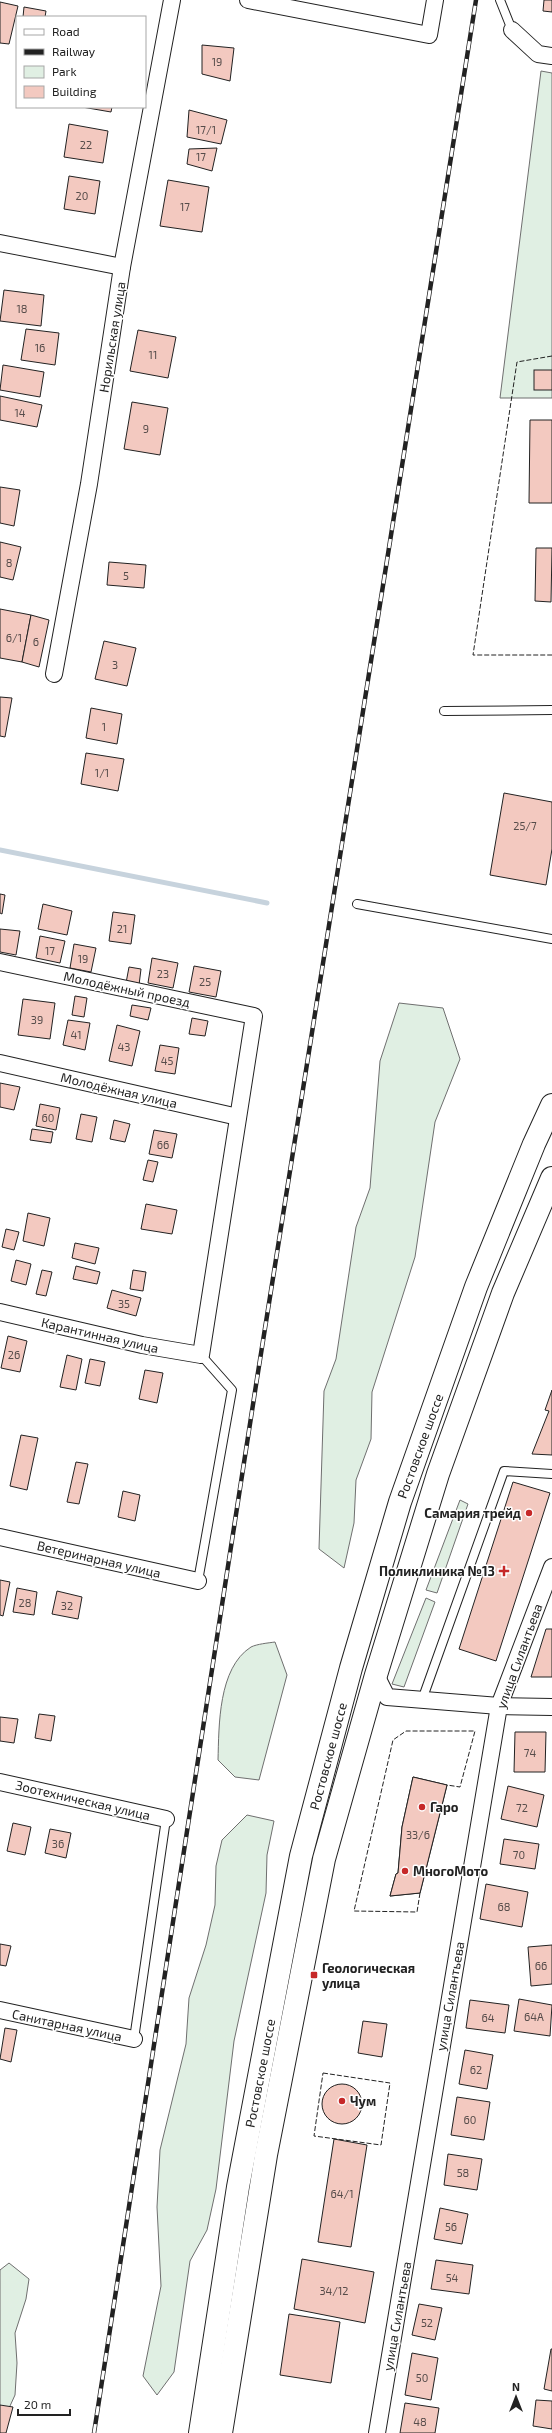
<svg xmlns="http://www.w3.org/2000/svg" width="552" height="2433" font-family="'Exo 2',sans-serif">
	<style>
		.green { fill: #e0efe3; stroke: #6f6f6f }
		.lines { fill: none; stroke-linecap: round; stroke-linejoin: round }
		.stream { stroke: #c7d3dd; stroke-width: 5 }
		.building { fill: #f3c9c0; stroke: #222 }
		.service-casing { stroke: #222; stroke-width: 10 }
		.minor-casing { stroke: #222; stroke-width: 18 }
		.trunk-casing { stroke: #222; stroke-width: 24 }
		.service { stroke: #fff; stroke-width: 8 }
		.minor { stroke: #fff; stroke-width: 16 }
		.trunk { stroke: #fff; stroke-width: 22 }
		.rail-casing { stroke: #222; stroke-width: 4.5 }
		.rail { stroke: #fff; stroke-width: 3; stroke-dasharray: 9; stroke-linecap: butt }
		.fence { stroke: #222; stroke-width: 1; stroke-dasharray: 5 2; stroke-linecap: butt }
		.poi-dot { fill: #c62828; stroke: #fff; stroke-width: 1.5 }
		.labels { text-anchor: middle; dominant-baseline: central; stroke-width: 3; stroke-linejoin: round; paint-order: stroke }
		.number-label { font-size: 11px; fill: #564c4a }
		.street-label { font-size: 13px; fill: #222; stroke: #fff }
		.poi-label { font-size: 13px; font-weight: bold; fill: #222; stroke: #fff; text-anchor: start }
	</style>
	<rect width="100%" height="100%" fill="#fff"/>
	<!-- green -->
	<g class="green">
		<polygon points="541,71 552,73 552,398 500,398"/>
		<polygon points="399,1003 443,1008 460,1059 435,1122 415,1257 372,1392 371,1439 356,1480 354,1523 344,1568 319,1549 324,1391 336,1359 356,1227 370,1188 380,1061"/>
		<polygon points="460,1500 468,1504 437,1593 426,1590"/>
		<polygon points="426,1598 435,1602 404,1687 392,1684"/>
		<path d="M275 1642 287 1675 259 1780 235 1777 218 1760C219 1726 218 1668 251 1647 257 1644 268 1643 275 1642Z"/>
		<polygon points="247,1815 274,1821 267,1855 266,1893 234,2041 216,2189 207,2230 190,2261 174,2372 157,2395 143,2376 161,2286 157,2207 160,2150 186,2044 189,1998 206,1945 215,1905 216,1866 222,1840"/>
		<polygon points="9,2263 29,2279 26,2299 15,2333 17,2363 15,2395 0,2428 0,2270"/>
	</g>
	<g class="lines">
		<!-- stream -->
		<polyline class="stream" points="0,850 267,903"/>
	</g>
	<!-- building -->
	<g class="building">
		<polygon points="544,0 552,0 552,12 543,11"/>
		<polygon points="0,2 18,6 9,44 0,43"/>
		<polygon points="24,7 46,11 45,17 23,17"/>
		<polygon points="202,45 234,48 230,81 202,74"/>
		<polygon points="82,107 112,107 111,112"/>
		<polygon points="189,110 227,120 221,144 187,137"/>
		<polygon points="69,124 108,131 103,163 64,157"/>
		<polygon points="217,148 212,171 187,164 189,149"/>
		<polygon points="69,176 100,181 95,214 64,209"/>
		<polygon points="168,180 209,187 202,232 160,226"/>
		<polygon points="4,290 44,295 41,326 0,321"/>
		<polygon points="26,329 59,333 55,365 21,360"/>
		<polygon points="138,330 176,337 168,378 130,371"/>
		<polygon points="3,365 44,372 40,397 0,390"/>
		<rect x="534" y="370" width="18" height="20"/>
		<polygon points="0,396 42,405 37,427 0,420"/>
		<polygon points="132,402 168,408 160,455 124,449"/>
		<polygon points="530,420 552,420 552,503 529,503"/>
		<polygon points="0,487 20,490 14,526 0,523"/>
		<polygon points="0,542 21,547 13,580 0,577"/>
		<polygon points="536,548 552,548 551,602 535,601"/>
		<polygon points="109,562 146,565 144,588 107,585"/>
		<polygon points="0,609 31,615 22,662 0,658"/>
		<polygon points="31,615 49,620 39,667 22,662"/>
		<polygon points="104,641 136,648 127,686 95,679"/>
		<polygon points="0,697 12,698 5,737 0,736"/>
		<polygon points="91,708 122,714 117,744 86,738"/>
		<polygon points="86,753 124,759 118,791 81,784"/>
		<polygon points="504,793 552,802 552,849 546,885 490,875"/>
		<polygon points="0,894 5,895 2,914 0,913"/>
		<polygon points="43,904 72,911 67,935 38,929"/>
		<polygon points="113,912 135,915 131,944 109,941"/>
		<polygon points="0,929 20,931 16,955 0,952"/>
		<polygon points="40,936 65,941 60,963 36,958"/>
		<polygon points="74,944 96,948 91,972 70,968"/>
		<polygon points="152,958 178,963 173,988 148,983"/>
		<polygon points="194,966 221,971 216,997 189,992"/>
		<polygon points="129,967 141,969 139,985 126,983"/>
		<polygon points="75,996 87,998 84,1017 72,1015"/>
		<polygon points="23,999 55,1003 50,1039 18,1035"/>
		<polygon points="132,1005 151,1008 148,1020 130,1016"/>
		<polygon points="192,1018 208,1021 205,1036 189,1034"/>
		<polygon points="68,1020 90,1023 85,1050 63,1045"/>
		<polygon points="117,1025 140,1031 132,1066 109,1061"/>
		<polygon points="160,1045 179,1048 175,1074 155,1071"/>
		<polygon points="0,1083 20,1087 14,1110 0,1107"/>
		<polygon points="40,1104 60,1108 56,1130 36,1126"/>
		<polygon points="81,1114 97,1117 92,1142 76,1139"/>
		<polygon points="114,1120 130,1124 125,1142 110,1139"/>
		<polygon points="32,1129 53,1132 51,1143 30,1140"/>
		<polygon points="154,1130 177,1134 172,1158 149,1154"/>
		<polygon points="148,1160 158,1162 153,1182 143,1180"/>
		<polygon points="146,1204 177,1210 172,1234 141,1229"/>
		<polygon points="28,1213 50,1218 44,1246 23,1241"/>
		<polygon points="6,1229 19,1232 14,1250 2,1247"/>
		<polygon points="75,1243 99,1248 95,1264 72,1258"/>
		<polygon points="16,1260 31,1264 26,1285 11,1281"/>
		<polygon points="76,1266 100,1272 97,1284 73,1279"/>
		<polygon points="42,1270 52,1272 46,1296 36,1294"/>
		<polygon points="133,1270 146,1272 143,1291 130,1289"/>
		<polygon points="112,1290 141,1298 136,1316 107,1308"/>
		<polygon points="8,1336 27,1341 20,1372 1,1368"/>
		<polygon points="67,1355 82,1359 76,1390 60,1387"/>
		<polygon points="90,1359 105,1362 100,1386 85,1383"/>
		<polygon points="145,1370 163,1373 157,1403 139,1399"/>
		<polygon points="552,1390 552,1455 532,1454 549,1411 545,1410"/>
		<polygon points="21,1435 38,1438 27,1490 10,1486"/>
		<polygon points="76,1462 88,1464 79,1504 67,1502"/>
		<polygon points="513,1482 550,1493 496,1661 459,1649"/>
		<polygon points="123,1491 140,1495 135,1521 118,1517"/>
		<polygon points="0,1580 10,1582 3,1616 0,1615"/>
		<polygon points="17,1588 37,1592 34,1615 13,1612"/>
		<polygon points="57,1591 82,1597 78,1619 52,1614"/>
		<polygon points="546,1629 552,1629 552,1677 531,1677"/>
		<polygon points="39,1714 55,1716 51,1741 35,1738"/>
		<polygon points="0,1717 18,1719 14,1743 0,1741"/>
		<polygon points="515,1732 546,1732 545,1772 514,1772"/>
		<polygon points="413,1777 447,1785 420,1893 390,1896 396,1874 398,1873 402,1827"/>
		<polygon points="413,1777 447,1785 420,1893 390,1896 396,1874 398,1873 402,1827"/>
		<polygon points="508,1786 544,1795 537,1827 501,1819"/>
		<polygon points="13,1823 31,1827 25,1855 7,1851"/>
		<polygon points="50,1829 71,1833 66,1858 45,1853"/>
		<polygon points="504,1839 539,1844 535,1869 500,1864"/>
		<polygon points="486,1884 528,1892 522,1927 480,1919"/>
		<polygon points="0,1944 11,1946 6,1966 0,1965"/>
		<polygon points="552,1945 552,1984 531,1986 528,1947"/>
		<polygon points="519,1999 552,2005 550,2036 514,2031"/>
		<polygon points="470,2000 509,2005 505,2033 466,2028"/>
		<polygon points="363,2021 387,2024 382,2057 358,2053"/>
		<polygon points="5,2028 17,2030 11,2062 0,2059"/>
		<polygon points="465,2050 493,2055 487,2089 459,2084"/>
		<circle cx="342" cy="2104" r="20"/>
		<polygon points="457,2097 490,2102 484,2140 451,2135"/>
		<polygon points="334,2139 367,2145 351,2247 318,2242"/>
		<polygon points="448,2154 482,2159 477,2190 444,2185"/>
		<polygon points="440,2208 468,2214 462,2244 434,2239"/>
		<polygon points="302,2259 374,2272 365,2323 294,2309"/>
		<polygon points="436,2260 473,2265 469,2294 431,2289"/>
		<polygon points="419,2304 442,2308 435,2340 412,2335"/>
		<polygon points="289,2314 340,2322 331,2383 280,2375"/>
		<polygon points="551,2349 552,2349 552,2391 544,2389"/>
		<polygon points="412,2353 438,2358 431,2400 405,2395"/>
		<polygon points="536,2400 552,2401 552,2429 533,2426"/>
		<polygon points="405,2403 439,2408 435,2433 400,2433"/>
		<polygon points="0,2405 13,2407 6,2433 0,2433"/>
	</g>
	<g class="lines">
		<!-- service casing -->
		<g class="service-casing">
			<g id="service">
				<polyline points="500,0 512,30"/>
				<polyline points="444,711 552,710"/>
				<polyline points="357,904 552,939"/>
				<polyline points="198,1581 232,1390 201,1355"/>
				<polyline points="422,1700 504,1471 552,1474"/>
				<polyline points="134,2039 166,1819"/>
			</g>
		</g>
		<!-- minor casing -->
		<g class="minor-casing">
			<g id="minor">
				<polyline points="248,0 429,35 435,0"/>
				<polyline points="512,30 538,54 552,56"/>
				<polyline points="0,243 122,267"/>
				<polyline points="54,674 89,484 122,267 172,0"/>
				<polyline points="0,962 254,1016 201,1355 142,1345 0,1312"/>
				<polyline points="0,1063 238,1117"/>
				<polyline points="0,1537 198,1581"/>
				<polyline points="376,1675 387,1697 499,1706 552,1707"/>
				<polyline points="0,1782 166,1819"/>
				<polyline points="0,2010 134,2039"/>
				<polyline points="377,2433 499,1706 552,1567"/>
			</g>
		</g>
		<!-- trunk casing -->
		<g class="trunk-casing">
			<g id="trunk">
				<polyline points="200,2433 238,2187 301,1856 351,1668 400,1502 476,1287 534,1144 552,1105"/>
				<polyline points="221,2433 266,2155 324,1859 376,1675 438,1474 503,1293 552,1178"/>
			</g>
		</g>
		<!-- service -->
		<use href="#service" class="service"/>
		<!-- minor -->
		<use href="#minor" class="minor"/>
		<!-- trunk -->
		<use href="#trunk" class="trunk"/>
		<!-- rail casing -->
		<g class="rail-casing">
			<polyline id="rail" points="94,2433 256,1385 476,0"/>
		</g>
		<!-- rail -->
		<use href="#rail" class="rail"/>
		<!-- fence -->
		<g class="fence">
			<polyline points="552,356 517,362 473,655 552,655"/>
			<polyline points="420,1893 417,1912 354,1911 393,1740 406,1731 475,1731 460,1787 447,1785"/>
			<polygon points="323,2073 390,2083 381,2145 314,2136"/>
		</g>
	</g>
	<!-- markers -->
	<g class="poi-dot">
		<circle cx="529" cy="1513" r="4"/>
		<path d="M502 1565h4v4h4v4h-4v4h-4v-4h-4v-4h4z"/>
		<circle cx="422" cy="1807" r="4"/>
		<circle cx="405" cy="1871" r="4"/>
		<rect x="310" y="1971" width="8" height="8" rx="2"/>
		<circle cx="342" cy="2101" r="4"/>
	</g>
	<g class="labels">
		<!-- number labels -->
		<g class="number-label">
			<text x="217" y="61">19</text>
			<text x="206" y="129">17/1</text>
			<text x="86" y="144">22</text>
			<text x="201" y="156">17</text>
			<text x="82" y="195">20</text>
			<text x="185" y="206">17</text>
			<text x="22" y="308">18</text>
			<text x="40" y="347">16</text>
			<text x="153" y="354">11</text>
			<text x="20" y="412">14</text>
			<text x="146" y="428">9</text>
			<text x="9" y="562">8</text>
			<text x="126" y="575">5</text>
			<text x="14" y="637">6/1</text>
			<text x="36" y="641">6</text>
			<text x="115" y="664">3</text>
			<text x="104" y="726">1</text>
			<text x="102" y="772">1/1</text>
			<text x="525" y="825">25/7</text>
			<text x="122" y="928">21</text>
			<text x="50" y="950">17</text>
			<text x="83" y="958">19</text>
			<text x="163" y="973">23</text>
			<text x="205" y="981">25</text>
			<text x="37" y="1019">39</text>
			<text x="76" y="1034">41</text>
			<text x="124" y="1046">43</text>
			<text x="167" y="1060">45</text>
			<text x="48" y="1117">60</text>
			<text x="163" y="1144">66</text>
			<text x="124" y="1303">35</text>
			<text x="14" y="1354">26</text>
			<text x="25" y="1602">28</text>
			<text x="67" y="1605">32</text>
			<text x="530" y="1752">74</text>
			<text x="522" y="1807">72</text>
			<text x="418" y="1834">33/6</text>
			<text x="58" y="1843">36</text>
			<text x="519" y="1854">70</text>
			<text x="504" y="1906">68</text>
			<text x="541" y="1965">66</text>
			<text x="534" y="2016">64А</text>
			<text x="488" y="2017">64</text>
			<text x="476" y="2069">62</text>
			<text x="470" y="2119">60</text>
			<text x="463" y="2172">58</text>
			<text x="342" y="2193">64/1</text>
			<text x="451" y="2226">56</text>
			<text x="452" y="2277">54</text>
			<text x="334" y="2290">34/12</text>
			<text x="427" y="2322">52</text>
			<text x="422" y="2377">50</text>
			<text x="420" y="2421">48</text>
		</g>
		<!-- street labels -->
		<g class="street-label">
			<text transform="translate(112 337) rotate(-81)">Норильская улица</text>
			<text transform="translate(127 989) rotate(12)">Молодёжный проезд</text>
			<text transform="translate(119 1090) rotate(13)">Молодёжная улица</text>
			<text transform="translate(100 1335) rotate(13)">Карантинная улица</text>
			<text transform="translate(420 1446) rotate(-70)">Ростовское шоссе</text>
			<text transform="translate(99 1559) rotate(13)">Ветеринарная улица</text>
			<text transform="translate(519 1656) rotate(-70)">улица Силантьева</text>
			<text transform="translate(328 1756) rotate(-75)">Ростовское шоссе</text>
			<text transform="translate(83 1800) rotate(13)">Зоотехническая улица</text>
			<text transform="translate(450 1996) rotate(-80)">улица Силантьева</text>
			<text transform="translate(67 2025) rotate(12)">Санитарная улица</text>
			<text transform="translate(260 2073) rotate(-79)">Ростовское шоссе</text>
			<text transform="translate(397 2316) rotate(-80)">улица Силантьева</text>
		</g>
		<!-- poi labels -->
		<g class="poi-label">
			<text x="521" y="1513" text-anchor="end">Самария трейд</text>
			<text x="495" y="1571" text-anchor="end">Поликлиника №13</text>
			<text x="430" y="1807">Гаро</text>
			<text x="413" y="1871">МногоМото</text>
			<text x="322" y="1968">Геологическая<tspan x="322" dy="15">улица</tspan></text>
			<text x="350" y="2101">Чум</text>
		</g>
	</g>
	<!-- legend -->
	<rect x="16" y="16" width="130" height="92" fill="#ffffff" stroke="#a7a7a7"/>
	<rect x="24" y="29" width="20" height="6" fill="#ffffff" stroke="#a7a7a7"/>
	<text x="52" y="36" font-size="12" fill="#222222">Road</text>
	<rect x="24" y="49" width="20" height="6" fill="#222222" stroke="#a7a7a7"/>
	<text x="52" y="56" font-size="12" fill="#222222">Railway</text>
	<rect x="24" y="66" width="20" height="12" fill="#e0efe3" stroke="#a7a7a7"/>
	<text x="52" y="76" font-size="12" fill="#222222">Park</text>
	<rect x="24" y="86" width="20" height="12" fill="#f3c9c0" stroke="#a7a7a7"/>
	<text x="52" y="96" font-size="12" fill="#222222">Building</text>
	<!-- north arrow -->
	<g transform="translate(516 2397)" stroke="#ffffff" stroke-width="3" paint-order="stroke">
	<path d="M0-3L7 15L0 10L-7 15Z" fill="#222222"/>
	<text y="-6" font-size="11" font-weight="bold" text-anchor="middle" fill="#222222">N</text>
	</g>
	<!-- scale -->
	<path d="M18 2409v6h52v-6" fill="none" stroke="#222222" stroke-width="2"/>
	<text x="24" y="2409" font-size="12" fill="#222222" stroke="#ffffff" stroke-width="3" paint-order="stroke">20 m</text>
</svg>
